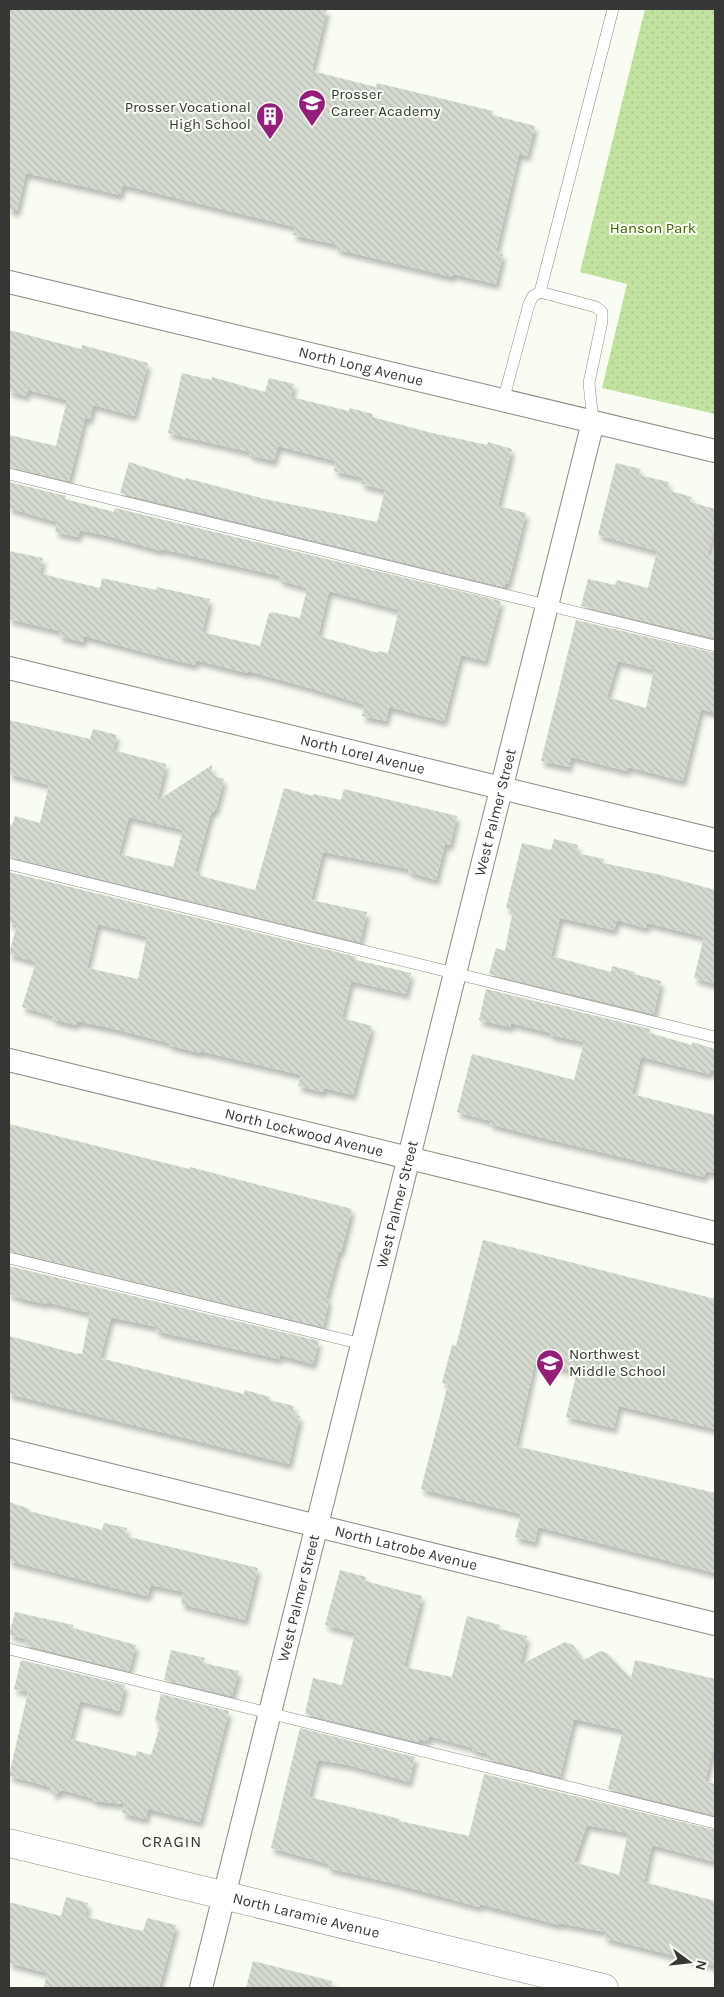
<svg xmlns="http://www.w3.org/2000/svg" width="724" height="1997" font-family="Karla,sans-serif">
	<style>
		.green { fill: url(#green-dots) }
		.building { fill: url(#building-back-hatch); fill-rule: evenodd; filter: url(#shadow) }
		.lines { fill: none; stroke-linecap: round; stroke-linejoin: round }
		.service-casing { stroke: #888c84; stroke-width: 12 }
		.minor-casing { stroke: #888c84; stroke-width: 24 }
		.tertiary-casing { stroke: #888c84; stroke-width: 29 }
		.service { stroke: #fff; stroke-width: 11 }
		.minor { stroke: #fff; stroke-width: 22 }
		.tertiary { stroke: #fff; stroke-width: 28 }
		.labels { text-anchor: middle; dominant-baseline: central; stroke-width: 4; stroke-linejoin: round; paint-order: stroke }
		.poi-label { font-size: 15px; fill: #363734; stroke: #f8fcf3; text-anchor: start }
		.park-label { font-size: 15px; fill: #426300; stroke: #f8fcf3 }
		.street-label { font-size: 15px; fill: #363734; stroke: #f8fcf3 }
		.neighbourhood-label { font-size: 16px; letter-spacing: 1px; fill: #363734; stroke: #f8fcf3 }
	</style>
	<defs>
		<pattern id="green-dots" width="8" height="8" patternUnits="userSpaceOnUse" patternTransform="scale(1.25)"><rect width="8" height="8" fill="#c2e29f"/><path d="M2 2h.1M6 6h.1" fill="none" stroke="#a7c28a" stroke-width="1.8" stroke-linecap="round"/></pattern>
		<pattern id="building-back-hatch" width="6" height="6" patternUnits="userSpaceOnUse" patternTransform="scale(1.25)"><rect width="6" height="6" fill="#d5dad1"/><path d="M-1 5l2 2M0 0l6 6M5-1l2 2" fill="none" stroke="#b7bcb4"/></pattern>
		<filter id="shadow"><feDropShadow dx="3" dy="5.5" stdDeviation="2.5" flood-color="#0004"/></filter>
	</defs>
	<rect width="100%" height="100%" fill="#f8fcf3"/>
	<!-- green -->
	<polygon class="green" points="645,9 715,9 715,414 602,388 627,284 580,272"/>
	<!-- building -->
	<g class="building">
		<polygon points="9,9 327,9 312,71 376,87 377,83 493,111 492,115 535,126 527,156 519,154 496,252 503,254 496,284 453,274 452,277 336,249 338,245 293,235 295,227 123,185 120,195 26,173 17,211 9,210"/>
		<polygon points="9,330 81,349 82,345 148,363 134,416 93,405 90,419 85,418 69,481 9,467 9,435 56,446 67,400 28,390 26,396 9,391"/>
		<polygon points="182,373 211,380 212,377 265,392 269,378 294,384 291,397 349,411 350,408 373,414 372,417 432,433 487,445 488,442 512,449 498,506 526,513 508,584 505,583 504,587 120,493 129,462 185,480 186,478 265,499 377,522 385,490 361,484 363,478 334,471 336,461 278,446 274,461 249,455 250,452 168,433"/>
		<polygon points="616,463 641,469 639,475 669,482 667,490 692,497 690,502 715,509 715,526 708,555 715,557 715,638 581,606 588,579 615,585 617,580 648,588 657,551 598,535"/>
		<path d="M9 482 66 496 65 499 114 512 115 508 501 601 485 661 461 655 444 721 389 707 386 721 362 716 365 705 310 688 248 671 247 673 196 660 195 665 170 659 84 636 83 642 59 636 60 631 9 619V551L43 558 40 573 58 578 100 588 102 578 156 590 157 587 210 599 202 632 260 646 269 613 271 614V612L300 618 307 588 279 580 280 576 162 549V551L108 536 80 530 78 537 55 532 57 522 9 508ZM329 591 399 610 388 653 378 651V653L318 636Z"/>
		<path d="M576 620 715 653V713L701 709 683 781 628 767 627 771 571 757 569 767 541 761ZM618 661 654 670 646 708 607 697Z"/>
		<path d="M9 720 90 739 93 729 117 735 113 750 166 764 157 801 212 765V775L224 779 216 809 211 813 195 872 201 874 200 876 255 890 284 788 313 796V794L341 800 344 789 457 816 450 845 445 844 436 880 408 872 409 869 323 852 311 900 367 912 360 942 9 857V824L12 825 15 816 40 823 49 785 9 774ZM129 817 183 830 173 867 119 854Z"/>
		<polygon points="554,839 578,845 576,853 604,859 603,863 661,875 715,890 715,984 694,978 704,937 647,923 646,928 617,920 614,930 560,918 551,956 611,972 612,966 635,972 634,974 661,981 654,1014 489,974 496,948 505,951 513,910 506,908 522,843 551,850"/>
		<path d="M9 872 357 957 356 960 411 973 406 994 351 981 342 1018 372 1026 353 1095 324 1088 323 1092 298 1086 301 1075 200 1051V1053L169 1045V1043L115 1029 77 1021 76 1025 52 1019 53 1016 22 1007 36 962 9 954 17 925 9 923ZM98 924 147 937 138 979 87 968Z"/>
		<polygon points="486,989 650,1029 649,1033 692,1045 692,1042 715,1049 715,1071 710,1070 709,1074 641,1057 632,1094 715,1115 715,1173 706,1171 704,1177 531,1135 490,1124 491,1121 457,1112 472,1054 574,1080 584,1042 550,1035 551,1033 511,1023 510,1027 479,1020"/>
		<polygon points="9,1124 189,1169 190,1167 352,1209 341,1252 339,1251 326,1299 329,1300 323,1327 9,1251"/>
		<polygon points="483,1240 715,1299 715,1429 619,1406 614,1428 566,1417 577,1372 535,1362 516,1446 715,1493 715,1573 538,1527 535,1542 515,1537 521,1514 421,1489 448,1384 442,1383 452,1345 456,1346"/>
		<polygon points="9,1266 319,1341 313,1364 280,1355 279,1359 213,1344 156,1331 157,1327 114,1318 111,1318 100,1358 244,1394 245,1390 270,1397 269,1400 294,1406 293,1414 300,1416 289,1464 9,1394 9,1336 78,1354 79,1353 82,1354 90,1313 47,1302 46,1304 23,1299 9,1294"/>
		<polygon points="9,1502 30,1509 29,1511 102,1530 104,1523 127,1528 125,1536 258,1568 245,1620 181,1604 183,1592 151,1585 148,1595 146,1596 9,1561"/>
		<polygon points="340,1570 366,1577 365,1581 422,1596 404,1667 452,1677 467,1616 500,1625 499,1629 527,1636 520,1665 565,1642 573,1645 584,1660 600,1651 607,1653 631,1678 635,1660 715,1679 715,1743 705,1781 715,1784 715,1815 608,1789 623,1730 574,1719 560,1777 487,1759 488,1754 472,1750 473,1748 429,1736 428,1741 419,1739 419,1742 305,1714 313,1678 342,1685 355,1633 325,1625"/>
		<polygon points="15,1612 73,1625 73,1628 136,1645 129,1671 25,1645 26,1639 9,1635"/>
		<polygon points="171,1650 205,1658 203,1663 239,1671 232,1696 164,1680"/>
		<polygon points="21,1660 125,1685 119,1711 80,1701 70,1739 136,1756 137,1751 151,1755 160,1726 155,1720 161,1694 229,1711 200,1822 148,1809 146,1819 122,1813 124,1804 94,1801 92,1798 62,1790 54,1795 50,1787 9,1776 28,1692 14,1689"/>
		<path d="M300 1728 415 1757 409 1782 349 1765 318 1760 309 1797 400 1819 399 1821 469 1836 484 1774 715 1830V1862L652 1845 644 1882 715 1901V1966L604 1938 606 1932 559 1923V1925L480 1904 479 1907 392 1883 328 1868 329 1864 271 1848ZM587 1825 628 1833 619 1875 574 1862Z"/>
		<polygon points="66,1897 88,1903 85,1916 116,1925 143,1931 147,1918 176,1925 159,1988 44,1988 47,1973 9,1963 9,1902 61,1916"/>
		<polygon points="253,1961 332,1981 331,1988 246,1988"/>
	</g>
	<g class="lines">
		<!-- service casing -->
		<g class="service-casing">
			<g id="service">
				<polyline points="503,401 529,304 533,296 540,292"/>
				<polyline points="593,422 589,383 602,321 602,312 596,307 540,292 613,9"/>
				<polyline points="9,474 715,646"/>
				<polyline points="9,864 715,1037"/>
				<polyline points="9,1258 362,1344"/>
				<polyline points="9,1649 715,1823"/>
			</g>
		</g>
		<!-- minor casing -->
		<g class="minor-casing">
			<g id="minor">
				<path id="s1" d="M9 282 715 451"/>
				<path id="s2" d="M9 668 715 840"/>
				<path id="s3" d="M9 1060 715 1233"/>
				<path id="s4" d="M9 1450 715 1624"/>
				<path id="s5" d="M201 1988 593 422"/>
			</g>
		</g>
		<!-- tertiary casing -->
		<g class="tertiary-casing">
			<g id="tertiary">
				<path id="s6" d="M9 1843 604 1988"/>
			</g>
		</g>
		<!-- service -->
		<use href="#service" class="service"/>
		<!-- minor -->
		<use href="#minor" class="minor"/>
		<!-- tertiary -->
		<use href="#tertiary" class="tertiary"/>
	</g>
	<!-- icons -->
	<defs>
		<g id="school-pin" transform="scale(1.4375)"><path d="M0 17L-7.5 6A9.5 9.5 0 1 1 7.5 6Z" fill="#951e7b" stroke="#f8fcf3"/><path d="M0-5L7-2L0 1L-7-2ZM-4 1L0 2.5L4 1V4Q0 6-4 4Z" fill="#fff"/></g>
		<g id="building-pin" transform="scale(1.4375)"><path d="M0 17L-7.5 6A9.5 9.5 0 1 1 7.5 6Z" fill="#951e7b" stroke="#f8fcf3"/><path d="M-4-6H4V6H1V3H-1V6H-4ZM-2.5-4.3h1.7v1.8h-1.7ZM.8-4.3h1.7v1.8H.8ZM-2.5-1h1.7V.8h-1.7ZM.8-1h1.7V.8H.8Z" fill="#fff"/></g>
	</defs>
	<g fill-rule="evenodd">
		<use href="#school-pin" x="312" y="103"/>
		<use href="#building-pin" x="270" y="116"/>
		<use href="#school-pin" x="550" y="1363"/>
	</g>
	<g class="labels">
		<!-- poi labels -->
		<g class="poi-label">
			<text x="331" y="94">Prosser<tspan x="331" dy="17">Career Academy</tspan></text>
			<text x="251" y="107" text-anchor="end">Prosser Vocational<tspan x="251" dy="17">High School</tspan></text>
			<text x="569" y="1354">Northwest<tspan x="569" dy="17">Middle School</tspan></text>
		</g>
		<!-- park labels -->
		<g class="park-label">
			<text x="653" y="228">Hanson Park</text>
		</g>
		<!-- street labels -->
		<g class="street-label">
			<text stroke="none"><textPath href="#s1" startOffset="362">North Long Avenue</textPath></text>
			<text stroke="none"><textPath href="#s2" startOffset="364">North Lorel Avenue</textPath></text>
			<text stroke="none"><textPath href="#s5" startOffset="1212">West Palmer Street</textPath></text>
			<text stroke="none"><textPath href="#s3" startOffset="304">North Lockwood Avenue</textPath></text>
			<text stroke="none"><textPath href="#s5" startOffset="808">West Palmer Street</textPath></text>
			<text stroke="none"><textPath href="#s4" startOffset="409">North Latrobe Avenue</textPath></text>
			<text stroke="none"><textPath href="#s5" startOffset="402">West Palmer Street</textPath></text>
			<text stroke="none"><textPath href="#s6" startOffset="306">North Laramie Avenue</textPath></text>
		</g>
		<!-- neighbourhood labels -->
		<g class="neighbourhood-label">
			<text x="172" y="1841">CRAGIN</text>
		</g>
	</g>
	<!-- border -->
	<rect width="724" height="1997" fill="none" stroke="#363734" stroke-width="20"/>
	<!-- north arrow -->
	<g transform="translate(689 1962) rotate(105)" stroke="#f8fcf3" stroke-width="4" paint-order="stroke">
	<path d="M0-4L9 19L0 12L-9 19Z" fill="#363734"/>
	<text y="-8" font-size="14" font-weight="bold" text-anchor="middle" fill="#363734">N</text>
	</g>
</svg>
